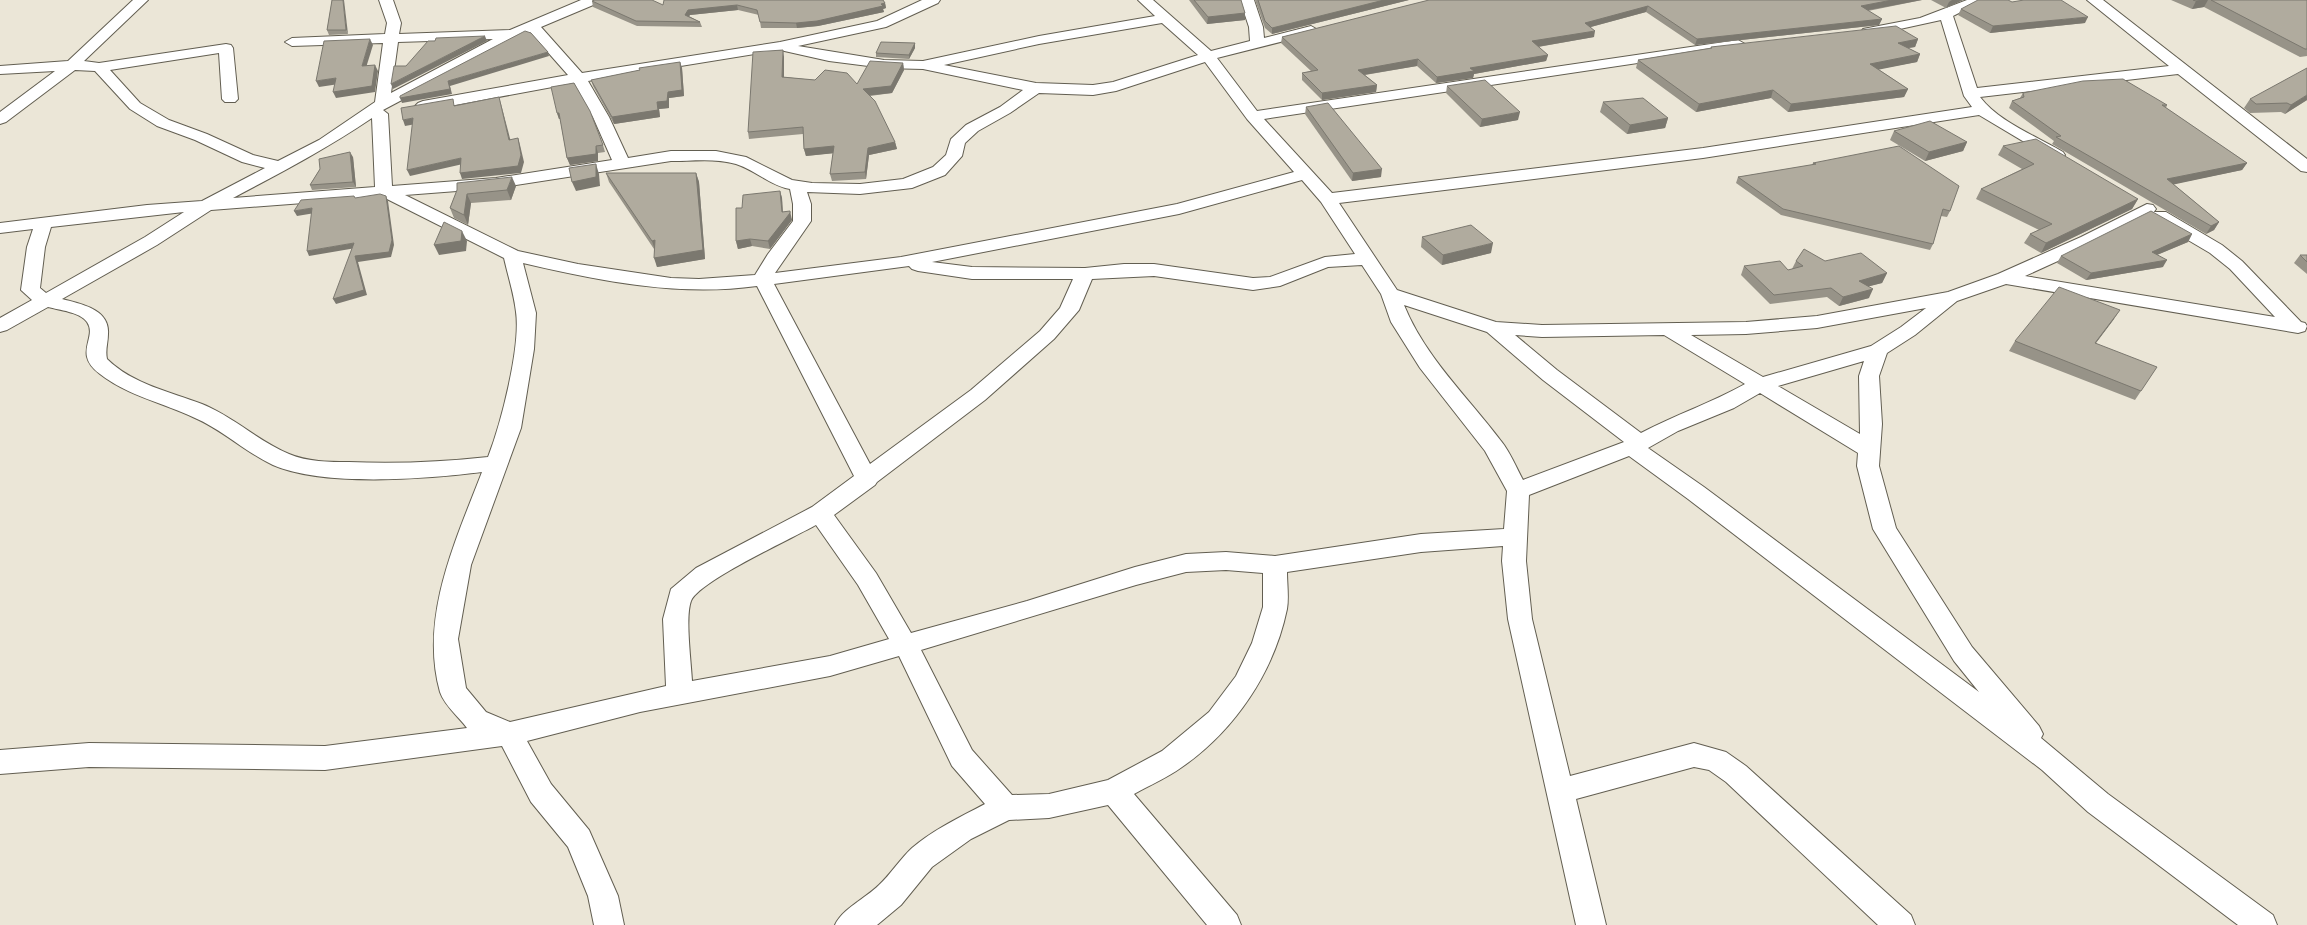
<svg xmlns="http://www.w3.org/2000/svg" width="2307" height="925" font-family="'Source Sans 3',sans-serif">
	<style>
		.lines { fill: none; stroke-linecap: round; stroke-linejoin: round }
		.minor-casing { stroke: #625e51; stroke-width: 2 }
		.minor { fill: #fff; fill-rule: evenodd }
		.wall { fill: #979388 }
		.shaded-wall { fill: #7b786f }
		.building { fill: #b0ab9e; stroke: #7b786f }
	</style>
	<rect width="100%" height="100%" fill="#ebe6d7"/>
	<g class="lines">
		<!-- minor casing -->
		<g class="minor-casing">
			<path id="minor" d="M133 0H148L84 61 99 63 226 44 231 45 233 48 238 99 235 102H225L222 99 219 53 110 70 140 103 169 120 207 134 253 155 278 161 319 140 375 102 383 43 292 46 285 42 292 38 385 34 387 23 379 0H393L401 23 399 34 510 30 581 0H600L598 3 541 27 582 73 780 42 877 21 922 0H940L938 3 886 27 798 46 884 60 923 61 1039 36 1155 16 1138 0H1153L1211 51 1250 41 1249 27 1240 0H1254L1263 27 1264 38 1311 26 1318 30 1316 33 1217 58 1257 111 1738 40 1745 44 1738 48 1264 119 1332 193 1703 148 1972 107 1964 96 1941 20 1868 36 1861 32 1863 29 1920 18 1967 0H1984L1953 16 1977 88 2169 66 2087 0H2103L2307 159V172L2301 171 2178 74 1980 97C1999 122 2036 136 2063 152L2065 155 2063 158H2051L1979 115 1703 158 1339 203 1397 290 1496 322 1542 325 1746 322 1817 316 1948 292 1998 274 2081 237 2147 204 2153 205 2156 209 2153 213 2093 245 2025 276 2275 317 2230 269 2210 253 2154 220 2151 216 2154 212H2166L2222 245 2242 261 2301 322 2305 323 2307 326 2305 331 2298 333 2006 284 1957 301 1915 335 1887 353 1879 376 1882 424 1879 466 1896 528 1972 647 2039 726 2043 734 2041 738 2108 794 2273 915 2277 925H2238L2088 812 2042 770 1688 499 1629 456 1529 495 1526 561 1532 619 1570 776 1694 743 1726 752 1746 766 1911 915 1915 925H1878L1726 782 1709 770 1694 767 1576 799 1606 925H1576L1508 619 1502 561 1503 546 1421 552 1287 572C1287 584 1289 597 1287 609 1274 672 1235 730 1182 767 1167 778 1150 785 1134 794L1237 915 1241 925H1207L1108 805 1049 818 1009 820 971 839 932 867 901 905 877 925H835C842 909 866 898 879 885 891 874 900 859 912 848 933 830 960 817 985 804L952 766 899 656 830 676 640 712 527 741 551 784 589 830 618 896 624 925H594L588 896 568 847 531 802 502 746 325 770 89 767 0 774V750L89 743 325 746 467 728C459 717 444 705 440 692 419 617 456 540 482 472 427 479 323 487 273 465 245 452 223 430 195 418 164 403 128 396 100 374 72 353 98 338 87 322 80 312 59 310 48 307L7 330 0 332V318L32 300 21 290 27 247 33 229 0 233V223L147 205 202 201 265 168 242 162 195 140 157 126 130 109 95 71 75 70 6 122 0 124V112L55 71 0 74V66L68 61ZM1162 23 1198 55 1113 82 1093 85 1036 83 944 65 1039 44ZM530 32 568 75 423 101 418 103 415 106 418 109 423 111 574 83 593 117 612 160 496 178 392 186 388 114 383 110ZM493 39 391 93 398 42ZM780 50 829 61 884 68 923 69 1023 90 1000 107 966 125 951 139 946 155 933 167 903 179 860 184 812 183 792 180 746 157 716 151H671L628 158 609 117 588 81ZM1205 62 1247 119 1294 172 1177 204 901 257 775 273 811 221V204L807 192 860 194 912 188 945 175 962 156 965 143 978 131 1010 113 1039 93 1093 95 1116 91ZM372 118 375 187 233 198C282 172 326 149 372 118ZM671 161C692 161 716 158 736 164 755 170 771 186 790 189L793 204V221L768 254 755 275 699 279 671 278 578 264 518 251 405 195 496 188ZM1302 180 1321 202 1355 254 1325 257 1270 277 1253 278 1154 264H1124L1085 268 972 267 932 262 1179 214ZM383 197 504 258C508 276 514 294 516 312 521 346 501 424 488 457 442 462 395 464 349 462 329 462 308 462 289 454 258 441 234 417 202 404 171 392 132 384 107 359 105 350 108 343 108 334 110 309 81 304 62 299L157 245 211 210ZM184 212 145 237 46 293 40 288 45 247 51 227ZM523 263C600 281 678 297 757 286L854 476 812 507 696 568 671 589 663 619 666 686 510 722 486 712 466 688 458 639 471 565 521 428 534 349 536 313ZM1362 265 1381 294 1391 322 1420 368 1485 451 1507 491 1504 529 1421 534 1275 556 1226 552 1186 554 1135 567 1027 601 911 633 876 573 834 515 875 485 877 482 985 400 1054 339 1079 310 1092 279 1154 276 1253 290 1280 286 1328 267ZM909 266 912 269 918 271 972 279H1073L1060 308 1040 331 971 390 870 464 774 284ZM1404 305 1487 332 1543 380 1624 442 1523 480C1516 467 1510 452 1501 441 1467 396 1425 357 1404 305ZM1926 308 1901 327 1871 346 1763 377 1691 335 1746 334 1817 328ZM1515 335 1542 337 1664 335 1745 384C1711 403 1675 415 1641 433L1557 370ZM1864 361 1859 376 1860 434 1778 386ZM1760 393 1858 453 1857 466 1873 529 1954 661 1979 692 1704 487 1648 448 1678 431 1734 408ZM816 525 858 585 889 639 830 656 692 681C691 661 685 617 691 601 699 581 793 538 816 525ZM1226 570 1263 573V607L1252 643 1236 676 1209 712 1162 751 1108 780 1049 794 1012 795 972 750 921 650 1136 585 1186 572Z"/>
		</g>
		<!-- minor -->
		<use href="#minor" class="minor"/>
	</g>
	<!-- wall -->
	<g class="wall">
		<polygon points="332,0 348,34 329,35 327,30"/>
		<polygon points="1189,0 1241,0 1245,13 1245,20 1207,24"/>
		<polygon points="1255,0 1409,0 1272,34 1265,28"/>
		<polygon points="1430,0 1922,0 1868,11 1882,19 1879,25 1695,45 1646,12 1591,27 1594,37 1538,47 1548,55 1546,61 1474,74 1473,78 1436,83 1417,66 1365,75 1377,85 1376,92 1322,100 1302,80 1302,73 1311,71 1281,43 1282,37"/>
		<polygon points="1931,0 1963,0 1946,8"/>
		<polygon points="2171,0 2307,0 2307,56 2300,57 2204,7 2192,9"/>
		<polygon points="592,1 663,5 885,3 886,8 883,9 884,12 818,26 797,28 761,28 759,15 738,10 690,15 689,16 700,22 702,27 637,26 593,7"/>
		<polygon points="1961,9 2085,23 1990,33 1958,15"/>
		<polygon points="1918,39 1915,47 1908,48 1920,54 1917,62 1878,69 1908,89 1904,97 1788,112 1771,98 1696,112 1636,68 1638,60 1710,48 1711,47"/>
		<polygon points="915,43 915,48 909,59 876,57 876,53"/>
		<polygon points="784,57 784,77 857,84 903,63 904,70 892,93 870,96 895,142 897,149 869,155 866,179 832,181 830,174 833,153 806,156 804,149 803,134 749,139 748,132"/>
		<polygon points="680,62 682,68 684,96 669,98 669,108 659,109 660,117 614,124 593,86 591,80"/>
		<polygon points="1447,86 1518,120 1480,127 1446,93"/>
		<polygon points="2023,93 2167,105 2166,108 2247,163 2242,170 2173,184 2219,222 2214,230 2206,234 2052,144 2054,141 2009,108 2012,101 2020,98"/>
		<polygon points="2250,99 2307,100 2285,114 2281,112 2250,113 2244,108"/>
		<polygon points="1603,102 1668,118 1665,128 1627,134 1600,112"/>
		<polygon points="1306,107 1381,177 1352,181 1305,114"/>
		<polygon points="557,113 603,145 605,152 598,153 598,161 570,165 567,158 560,119 559,119"/>
		<polygon points="1894,131 1967,142 1963,151 1925,161 1890,140"/>
		<polygon points="2003,146 2138,199 2132,209 2041,253 2024,243 2030,234 2039,230 1976,199 1981,189 2022,169 1998,155"/>
		<polygon points="353,157 356,187 312,190 310,185 320,169"/>
		<polygon points="1813,163 1950,211 1947,217 1941,216 1933,244 1930,250 1781,215 1736,183 1738,177 1812,165"/>
		<polygon points="606,173 696,173 699,182 705,259 657,267 654,249 609,182"/>
		<polygon points="516,186 511,200 471,203 468,225 454,218 450,208 457,190"/>
		<polygon points="780,191 782,198 783,212 792,219 792,220 770,249 752,246 738,249 736,241 742,208"/>
		<polygon points="2192,234 2188,242 2157,255 2163,267 2086,280 2057,263 2061,256"/>
		<polygon points="1422,237 1491,253 1442,265 1421,247"/>
		<polygon points="2300,255 2307,255 2307,274 2294,263"/>
		<polygon points="1796,261 1825,261 1887,273 1882,283 1869,286 1869,298 1839,306 1827,297 1770,304 1741,275 1744,266 1788,270 1792,269"/>
		<polygon points="2114,319 2096,343 2141,391 2135,400 2009,351 2015,341"/>
	</g>
	<!-- shaded-wall -->
	<g class="shaded-wall">
		<polygon points="343,0 344,0 348,34 346,30"/>
		<polygon points="1384,0 1409,0 1272,34 1272,28"/>
		<polygon points="1892,0 1922,0 1858,12 1861,6"/>
		<polygon points="1952,0 1963,0 1946,8 1949,2"/>
		<polygon points="2203,0 2208,0 2204,7 2192,9 2196,1"/>
		<polygon points="885,3 886,8 883,9 884,12 818,26 797,28 796,23"/>
		<polygon points="737,5 738,10 690,15 686,20 685,15 688,10"/>
		<polygon points="1648,6 1646,12 1583,29 1585,23"/>
		<polygon points="1245,13 1245,20 1207,24 1208,17"/>
		<polygon points="2088,17 2085,23 1990,33 1993,26"/>
		<polygon points="1882,19 1879,25 1695,45 1697,39"/>
		<polygon points="1595,31 1594,37 1531,48 1532,41"/>
		<polygon points="485,36 487,41 393,89 391,84"/>
		<polygon points="370,39 373,45 365,71 362,66"/>
		<polygon points="1918,39 1915,47 1895,50 1898,43"/>
		<polygon points="915,43 915,48 909,59 909,55"/>
		<polygon points="783,50 784,57 784,84 782,77"/>
		<polygon points="548,52 549,56 450,86 452,94 402,103 400,98 448,81"/>
		<polygon points="1920,54 1917,62 1867,72 1870,64"/>
		<polygon points="1548,55 1546,61 1474,74 1473,78 1436,83 1437,77 1470,68"/>
		<polygon points="1418,59 1417,66 1357,76 1358,70"/>
		<polygon points="680,62 682,68 684,96 669,98 669,108 659,109 660,117 614,124 612,117 657,102 668,92"/>
		<polygon points="903,63 904,70 892,93 864,96 863,89"/>
		<polygon points="375,65 378,71 375,92 336,98 333,92"/>
		<polygon points="336,78 339,84 319,87 316,81"/>
		<polygon points="1377,85 1376,92 1322,100 1322,93"/>
		<polygon points="1908,89 1904,97 1788,112 1791,104"/>
		<polygon points="1773,90 1771,98 1696,112 1699,104"/>
		<polygon points="2307,95 2307,100 2285,114 2291,105"/>
		<polygon points="499,97 501,104 512,146 509,140"/>
		<polygon points="1520,112 1518,120 1480,127 1482,119"/>
		<polygon points="557,113 559,113 561,119 559,119"/>
		<polygon points="413,118 416,124 405,126 403,120"/>
		<polygon points="1668,118 1665,128 1627,134 1630,125"/>
		<polygon points="518,138 520,145 524,162 521,173 462,179 460,173"/>
		<polygon points="895,142 897,149 869,155 866,179 865,172 868,148"/>
		<polygon points="1967,142 1963,151 1925,161 1929,152"/>
		<polygon points="596,146 598,153 598,161 570,165 567,158"/>
		<polygon points="834,146 836,153 806,156 804,149"/>
		<polygon points="350,152 353,157 356,187 353,182"/>
		<polygon points="461,158 463,164 410,176 407,170"/>
		<polygon points="2247,163 2242,170 2162,187 2167,179"/>
		<polygon points="596,164 599,174 600,186 576,191 572,182"/>
		<polygon points="1382,169 1381,177 1352,181 1353,173"/>
		<polygon points="696,173 699,182 705,259 657,267 654,258"/>
		<polygon points="512,177 516,186 511,200 507,190"/>
		<polygon points="780,191 782,198 783,220 782,212"/>
		<polygon points="467,194 471,203 468,225 464,215"/>
		<polygon points="386,196 388,201 394,245 391,257 358,262 367,295 336,304 333,299"/>
		<polygon points="2138,199 2132,209 2041,253 2046,243"/>
		<polygon points="312,208 315,213 297,216 294,211"/>
		<polygon points="790,211 792,220 770,249 768,241"/>
		<polygon points="2219,222 2214,230 2206,234 2211,226"/>
		<polygon points="462,231 467,241 466,251 439,255 434,245"/>
		<polygon points="2192,234 2188,242 2147,259 2152,252"/>
		<polygon points="750,239 752,246 738,249 736,241"/>
		<polygon points="655,240 655,250 652,241"/>
		<polygon points="354,243 356,248 309,256 307,251"/>
		<polygon points="1493,243 1491,253 1442,265 1443,255"/>
		<polygon points="2167,260 2163,267 2086,280 2091,273"/>
		<polygon points="1887,273 1882,283 1855,290 1859,281"/>
		<polygon points="1873,289 1869,298 1839,306 1843,297"/>
		<polygon points="2120,310 2114,319 2089,352 2095,343"/>
	</g>
	<!-- building -->
	<g class="building">
		<polygon points="332,0 343,0 346,30 327,30"/>
		<polygon points="595,0 652,0 663,5 664,0 883,0 885,3 881,4 883,6 817,21 796,23 760,22 757,10 737,5 688,10 685,15 700,22 636,21 592,1"/>
		<polygon points="1194,0 1241,0 1245,13 1208,17"/>
		<polygon points="1258,0 1384,0 1272,28 1265,21"/>
		<polygon points="1429,0 1892,0 1861,6 1882,19 1697,39 1648,6 1585,23 1595,31 1532,41 1548,55 1470,68 1474,71 1437,77 1418,59 1358,70 1377,85 1322,93 1302,73 1318,70 1282,37"/>
		<polygon points="1978,0 2008,0 2012,2 2024,0 2061,0 2088,17 1993,26 1961,9"/>
		<polygon points="2193,0 2203,0 2196,1"/>
		<polygon points="2211,0 2307,0 2307,49 2305,49"/>
		<polygon points="1896,26 1918,39 1898,43 1920,54 1870,64 1908,89 1791,104 1773,90 1699,104 1638,60 1712,48 1711,47"/>
		<polygon points="525,31 531,33 548,52 448,81 450,89 400,98 400,96"/>
		<polygon points="485,36 391,84 394,66 406,66 428,41 435,41 436,38"/>
		<polygon points="370,39 362,66 375,65 372,86 333,92 336,78 316,81 324,41"/>
		<polygon points="881,42 915,43 909,55 876,53"/>
		<polygon points="783,50 782,77 815,80 825,70 847,73 857,84 870,61 903,63 891,86 863,89 875,101 895,142 868,148 865,172 830,174 834,146 804,149 803,127 748,132 753,52"/>
		<polygon points="680,62 682,90 668,92 667,101 657,102 658,110 612,117 591,80 640,70 639,68"/>
		<polygon points="2307,68 2307,95 2291,105 2287,103 2256,104 2250,99"/>
		<polygon points="2123,79 2167,105 2162,105 2247,163 2167,179 2219,222 2211,226 2056,137 2061,136 2012,101 2024,97 2023,93 2083,81"/>
		<polygon points="1485,80 1520,112 1482,119 1447,86"/>
		<polygon points="574,83 590,111 603,145 596,146 596,154 567,158 559,113 557,113 551,87"/>
		<polygon points="499,97 509,140 518,138 521,155 518,166 460,173 461,158 407,170 413,118 403,120 401,108 453,99 454,106"/>
		<polygon points="1643,98 1668,118 1630,125 1603,102"/>
		<polygon points="1328,103 1382,169 1353,173 1306,107"/>
		<polygon points="1930,121 1967,142 1929,152 1894,131"/>
		<polygon points="2036,139 2138,199 2046,243 2030,234 2052,224 1981,189 2034,164 2003,146"/>
		<polygon points="1899,146 1959,186 1950,211 1943,209 1933,244 1783,209 1738,177 1816,164 1813,163"/>
		<polygon points="350,152 353,182 310,185 320,169 319,159"/>
		<polygon points="596,164 596,177 572,182 569,168"/>
		<polygon points="606,173 696,173 703,250 654,258 655,240 652,241"/>
		<polygon points="512,177 507,190 467,194 464,215 450,208 457,190 457,183"/>
		<polygon points="780,191 782,212 790,211 790,213 768,241 750,239 736,241 736,208 742,208 743,195"/>
		<polygon points="380,194 386,196 392,240 389,252 355,256 364,290 333,299 354,243 307,251 312,208 294,211 301,200 354,196 355,198"/>
		<polygon points="2151,211 2192,234 2152,252 2167,260 2091,273 2061,256"/>
		<polygon points="444,222 462,231 461,241 434,245"/>
		<polygon points="1471,225 1493,243 1443,255 1422,237"/>
		<polygon points="1804,249 1825,261 1861,253 1887,273 1859,281 1873,289 1843,297 1831,288 1774,295 1744,266 1780,261 1788,270 1803,266 1796,261"/>
		<polygon points="2300,255 2307,255 2307,262"/>
		<polygon points="2059,287 2120,310 2095,343 2157,367 2141,391 2015,341"/>
	</g>
</svg>
